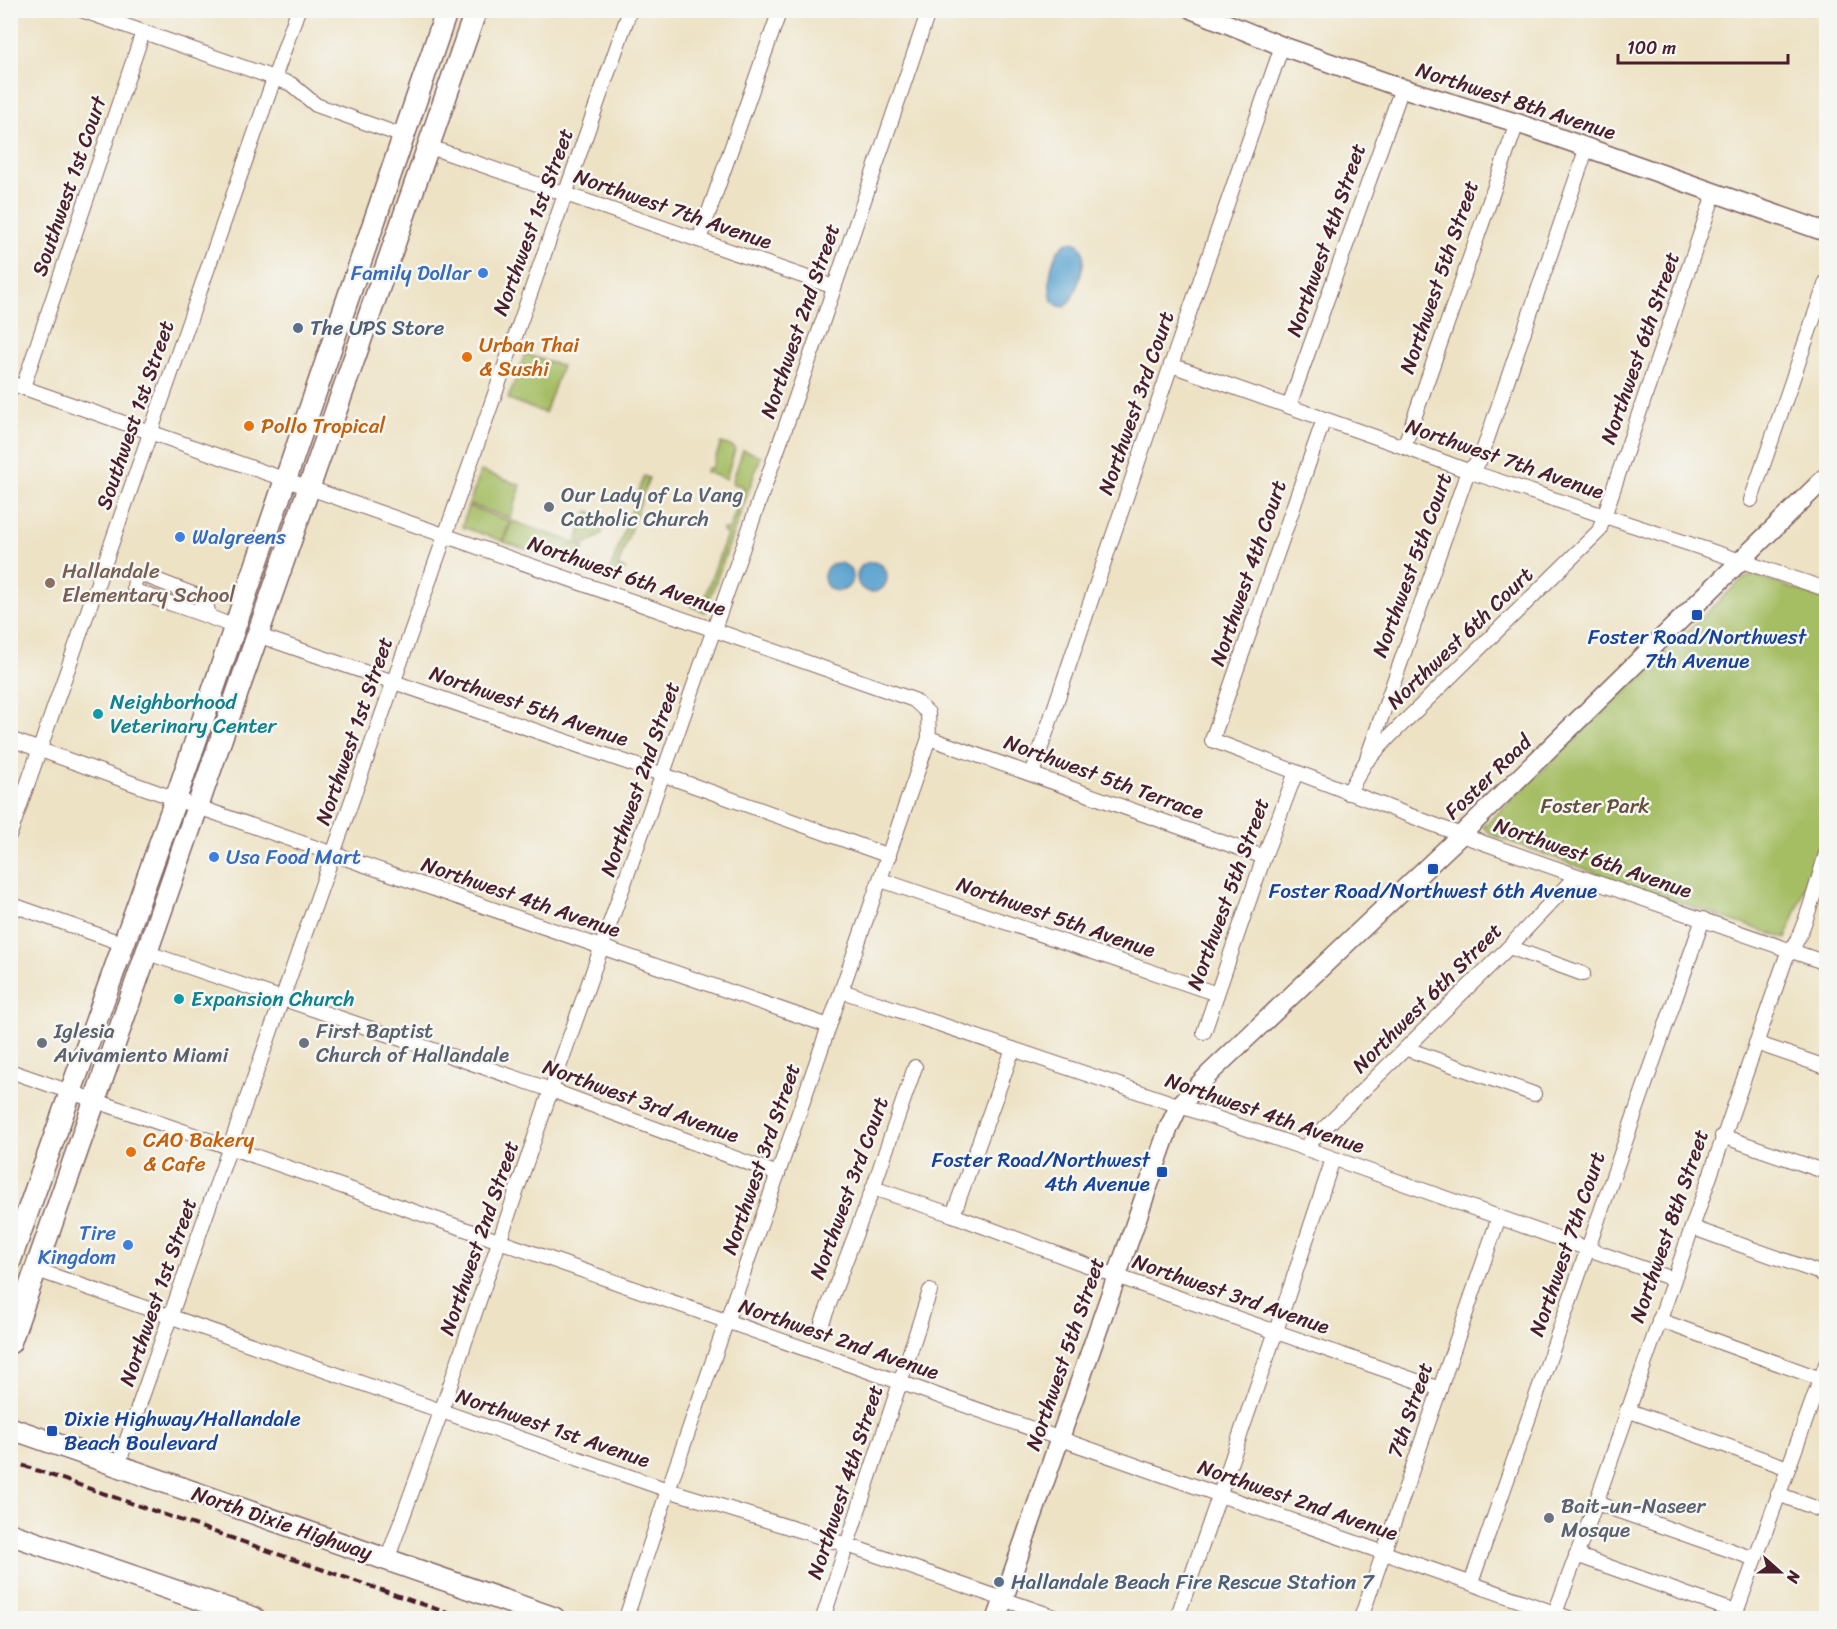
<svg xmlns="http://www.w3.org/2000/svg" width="1837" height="1629" font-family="Sriracha,sans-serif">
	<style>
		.green { fill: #a5bd63; stroke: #786e47; stroke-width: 1.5 }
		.water { fill: #58a1cf; stroke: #51607d; stroke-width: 1.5 }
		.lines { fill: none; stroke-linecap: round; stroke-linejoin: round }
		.street-casing { stroke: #836361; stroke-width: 16 }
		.secondary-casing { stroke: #836361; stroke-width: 21 }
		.primary-casing { stroke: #836361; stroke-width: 24 }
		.street { stroke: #fff; stroke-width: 14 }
		.secondary { stroke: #fff; stroke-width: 18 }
		.primary { stroke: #fff; stroke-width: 21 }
		.rail { stroke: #4a1f2b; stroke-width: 4; stroke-dasharray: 9 4.5; stroke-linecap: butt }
		.shop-dot { fill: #3f7fe0; stroke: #f6f6f2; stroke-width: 2 }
		.service-dot { fill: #5c6f8a; stroke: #f6f6f2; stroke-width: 2 }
		.food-dot { fill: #e8710a; stroke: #f6f6f2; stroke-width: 2 }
		.worship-dot { fill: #6b7280; stroke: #f6f6f2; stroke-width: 2 }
		.education-dot { fill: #8d6e63; stroke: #f6f6f2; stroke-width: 2 }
		.transit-dot { fill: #1a4fb4; stroke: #f6f6f2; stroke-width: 2 }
		.culture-dot { fill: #0f9aa8; stroke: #f6f6f2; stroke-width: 2 }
		.labels { text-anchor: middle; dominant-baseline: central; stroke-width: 5; stroke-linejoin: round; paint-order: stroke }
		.street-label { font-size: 21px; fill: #4a1f2b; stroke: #f6f6f2 }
		.shop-label { font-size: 21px; fill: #366cbe; stroke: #f6f6f2; text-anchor: end }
		.service-label { font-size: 21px; fill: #4e5e75; stroke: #f6f6f2; text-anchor: start }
		.food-label { font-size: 21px; fill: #c56008; stroke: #f6f6f2; text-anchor: start }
		.worship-label { font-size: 21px; fill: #5b616d; stroke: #f6f6f2; text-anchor: start }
		.education-label { font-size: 21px; fill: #785e54; stroke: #f6f6f2; text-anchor: start }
		.transit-label { font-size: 21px; fill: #164399; stroke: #f6f6f2 }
		.culture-label { font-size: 21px; fill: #0d838f; stroke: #f6f6f2; text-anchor: start }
		.park-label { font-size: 21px; fill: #654e3c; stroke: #f6f6f2 }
	</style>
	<rect width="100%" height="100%" fill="#f6f6f2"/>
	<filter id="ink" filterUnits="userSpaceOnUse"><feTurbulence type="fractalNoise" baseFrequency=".0167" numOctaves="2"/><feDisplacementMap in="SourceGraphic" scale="12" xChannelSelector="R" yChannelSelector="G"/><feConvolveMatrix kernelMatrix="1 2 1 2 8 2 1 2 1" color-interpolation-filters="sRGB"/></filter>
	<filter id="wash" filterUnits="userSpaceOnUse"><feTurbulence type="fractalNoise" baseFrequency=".008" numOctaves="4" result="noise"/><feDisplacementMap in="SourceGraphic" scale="24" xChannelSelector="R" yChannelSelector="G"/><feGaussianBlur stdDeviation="1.35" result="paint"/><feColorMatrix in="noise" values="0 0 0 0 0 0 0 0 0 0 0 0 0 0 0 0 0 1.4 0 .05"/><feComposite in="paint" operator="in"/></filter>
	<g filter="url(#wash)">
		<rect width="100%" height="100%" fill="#ede2c4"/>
		<!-- green -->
		<g class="green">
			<polygon points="525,354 562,366 545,413 508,399"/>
			<polygon points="721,443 734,447 735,449 726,479 706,472 707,468 712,468"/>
			<polygon points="743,450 761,456 705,612 691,606 693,602 702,605 727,534 723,532 723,529 729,530 744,487 732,483"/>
			<polygon points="481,471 520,485 519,488 520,489 510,518 469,504"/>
			<polygon points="644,476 649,478 618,566 626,570 617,570 615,576 609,573"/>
			<polygon points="468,506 510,521 503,541 462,527"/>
			<polygon points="588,511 608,517 601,535 587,544 577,541"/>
			<polygon points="512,521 584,546 577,566 504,542"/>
			<polygon points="1754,575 1826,600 1826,837 1823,836 1786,939 1632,886 1492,835 1483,827 1742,579"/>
		</g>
		<!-- water -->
		<g class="water">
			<path d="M1068 242C1073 242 1078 242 1081 247 1089 257 1075 300 1065 307L1059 306 1052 301C1047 283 1050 251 1068 242Z"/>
			<circle cx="872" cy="577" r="15"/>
			<circle cx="838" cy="577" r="14"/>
		</g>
	</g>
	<g filter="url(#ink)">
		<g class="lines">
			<!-- street casing -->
			<g class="street-casing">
				<g id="street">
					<polyline points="81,10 291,84 316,105 403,136"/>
					<polyline points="430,147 834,287"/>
					<polyline points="699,240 780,10"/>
					<polyline points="1171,365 1404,447 1468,471 1826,589"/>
					<polyline points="10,383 914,700 928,713 929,738 668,1490 626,1618"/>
					<polyline points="23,387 143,32"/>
					<polyline points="1289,406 1402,88"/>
					<polyline points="1324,419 1212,740 1461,835 1826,963"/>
					<polyline points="1404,447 1517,123"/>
					<polyline points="1751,500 1826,282"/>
					<path d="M209 615 206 604 195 595 146 576 141 575 135 579 134 588 138 592C170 604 203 613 234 627"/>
					<polyline points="257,635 664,775 889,856"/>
					<polyline points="929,738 1264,857"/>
					<polyline points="10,739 198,807 829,1026"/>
					<polyline points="1367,758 1468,471 1480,460 1587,147"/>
					<polyline points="1032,774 1171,365 1282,46"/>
					<polyline points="1348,793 1365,763 1390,736 1599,531 1714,194"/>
					<polyline points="10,834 298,10"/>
					<polyline points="881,880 1217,994"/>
					<polyline points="10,904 124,944"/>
					<polyline points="1509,947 1583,974"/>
					<polyline points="148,953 551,1090 778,1174"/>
					<polyline points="842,991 1304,1148 1673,1279"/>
					<polyline points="1204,1032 1264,857 1296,772"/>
					<polyline points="1756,1043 1826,1067"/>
					<polyline points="1407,1049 1534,1094"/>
					<polyline points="10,1071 499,1241 1569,1618"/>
					<polyline points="1722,1136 1826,1172"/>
					<polyline points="1304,1148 1509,947 1576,876"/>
					<polyline points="873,1188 953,1215 1116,1276 1440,1389"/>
					<polyline points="953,1215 1013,1049"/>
					<polyline points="1693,1228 1826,1275"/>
					<polyline points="37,1270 668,1490 847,1545 1058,1618"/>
					<polyline points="1659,1320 1821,1379"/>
					<polyline points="822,1323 873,1188 915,1067"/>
					<polyline points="1627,1410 1788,1468"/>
					<polyline points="118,1465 630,10"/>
					<polyline points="1778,1494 1826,1512"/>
					<polyline points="1596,1503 1755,1559"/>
					<polyline points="1576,1555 1736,1612"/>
					<polyline points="387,1560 441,1412 551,1090 818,335 929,10"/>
					<polyline points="1471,1583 1703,919"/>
					<path d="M1555 1613 1596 1503 1786 958C1804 937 1817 882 1826 854"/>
					<polyline points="823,1618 930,1291"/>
					<polyline points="1177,1618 1276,1331 1333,1159"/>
					<polyline points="1361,1618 1499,1217"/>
					<polyline points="1734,1618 1826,1364"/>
				</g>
			</g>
			<!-- secondary casing -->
			<g class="secondary-casing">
				<g id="secondary">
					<polyline points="1193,10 1282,46 1402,88 1517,123 1826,232"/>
					<polyline points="997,1618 1169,1127 1179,1106 1211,1072 1461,835 1826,477"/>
				</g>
			</g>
			<!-- primary casing -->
			<g class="primary-casing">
				<g id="primary">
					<polyline points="10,1261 176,798 447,10"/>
					<polyline points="10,1343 476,10"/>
					<polyline points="10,1428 554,1618"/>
					<polyline points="10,1534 254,1618"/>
				</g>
			</g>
			<!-- street -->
			<use href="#street" class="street"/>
			<!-- secondary -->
			<use href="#secondary" class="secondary"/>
			<!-- primary -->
			<use href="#primary" class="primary"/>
			<!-- rail -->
			<polyline class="rail" points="10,1461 462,1618"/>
		</g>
	</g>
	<!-- markers -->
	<g class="shop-dot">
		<circle cx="483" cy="273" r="6"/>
		<circle cx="180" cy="537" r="6"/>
		<circle cx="214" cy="857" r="6"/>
		<circle cx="128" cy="1245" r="6"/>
	</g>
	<g class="service-dot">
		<circle cx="298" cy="328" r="6"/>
		<circle cx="999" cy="1582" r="6"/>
	</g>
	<g class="food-dot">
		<circle cx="467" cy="357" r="6"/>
		<circle cx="249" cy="426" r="6"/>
		<circle cx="131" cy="1152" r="6"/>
	</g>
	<g class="worship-dot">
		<circle cx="549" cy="507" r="6"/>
		<circle cx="42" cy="1043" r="6"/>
		<circle cx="304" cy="1043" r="6"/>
		<circle cx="1549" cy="1518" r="6"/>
	</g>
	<circle class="education-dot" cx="50" cy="583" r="6"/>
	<g class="transit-dot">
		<rect x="1691" y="609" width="12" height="12" rx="3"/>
		<rect x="1427" y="863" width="12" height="12" rx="3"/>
		<rect x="1156" y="1166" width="12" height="12" rx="3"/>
		<rect x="46" y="1425" width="12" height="12" rx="3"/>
	</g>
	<g class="culture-dot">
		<circle cx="98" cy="714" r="6"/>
		<circle cx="179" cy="999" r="6"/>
	</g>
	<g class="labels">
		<!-- street labels -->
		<g class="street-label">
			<text transform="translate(1516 101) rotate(18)">Northwest 8th Avenue</text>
			<text transform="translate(69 186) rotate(-71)">Southwest 1st Court</text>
			<text transform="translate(673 209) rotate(19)">Northwest 7th Avenue</text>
			<text transform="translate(533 222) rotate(-70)">Northwest 1st Street</text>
			<text transform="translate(1326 240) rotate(-71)">Northwest 4th Street</text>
			<text transform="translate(1439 277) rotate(-71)">Northwest 5th Street</text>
			<text transform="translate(800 321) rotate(-71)">Northwest 2nd Street</text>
			<text transform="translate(1640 348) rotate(-71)">Northwest 6th Street</text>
			<text transform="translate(1136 403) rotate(-71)">Northwest 3rd Court</text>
			<text transform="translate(135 415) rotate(-71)">Southwest 1st Street</text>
			<text transform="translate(1505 459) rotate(19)">Northwest 7th Avenue</text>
			<text transform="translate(1412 565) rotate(-70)">Northwest 5th Court</text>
			<text transform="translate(1248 573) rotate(-71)">Northwest 4th Court</text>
			<text transform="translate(627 576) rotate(19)">Northwest 6th Avenue</text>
			<text transform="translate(1460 638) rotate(-44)">Northwest 6th Court</text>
			<text transform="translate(529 706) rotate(19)">Northwest 5th Avenue</text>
			<text transform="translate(354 731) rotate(-71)">Northwest 1st Street</text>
			<text transform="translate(1104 777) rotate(20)">Northwest 5th Terrace</text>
			<text transform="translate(1488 777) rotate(-44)">Foster Road</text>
			<text transform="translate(640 779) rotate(-71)">Northwest 2nd Street</text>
			<text transform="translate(1593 858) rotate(19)">Northwest 6th Avenue</text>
			<text transform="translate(1228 894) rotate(-70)">Northwest 5th Street</text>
			<text transform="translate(521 897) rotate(19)">Northwest 4th Avenue</text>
			<text transform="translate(1056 917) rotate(19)">Northwest 5th Avenue</text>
			<text transform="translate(1427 998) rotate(-45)">Northwest 6th Street</text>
			<text transform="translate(641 1101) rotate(20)">Northwest 3rd Avenue</text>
			<text transform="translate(1265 1113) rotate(19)">Northwest 4th Avenue</text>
			<text transform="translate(761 1159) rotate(-71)">Northwest 3rd Street</text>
			<text transform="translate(849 1188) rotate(-70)">Northwest 3rd Court</text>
			<text transform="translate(1669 1226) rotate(-71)">Northwest 8th Street</text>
			<text transform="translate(479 1238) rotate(-71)">Northwest 2nd Street</text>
			<text transform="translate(1567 1244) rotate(-71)">Northwest 7th Court</text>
			<text transform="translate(158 1292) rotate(-71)">Northwest 1st Street</text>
			<text transform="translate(1231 1294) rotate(19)">Northwest 3rd Avenue</text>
			<text transform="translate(839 1339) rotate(19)">Northwest 2nd Avenue</text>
			<text transform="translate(1065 1354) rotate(-71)">Northwest 5th Street</text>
			<text transform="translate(1410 1410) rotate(-71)">7th Street</text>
			<text transform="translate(553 1428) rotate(19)">Northwest 1st Avenue</text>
			<text transform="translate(845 1482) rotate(-72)">Northwest 4th Street</text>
			<text transform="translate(1298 1500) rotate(19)">Northwest 2nd Avenue</text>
			<text transform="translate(282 1523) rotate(19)">North Dixie Highway</text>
		</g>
		<!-- shop labels -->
		<g class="shop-label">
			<text x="471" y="273">Family Dollar</text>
			<text x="192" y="537" text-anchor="start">Walgreens</text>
			<text x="226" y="857" text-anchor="start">Usa Food Mart</text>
			<text x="116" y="1233">Tire<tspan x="116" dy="24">Kingdom</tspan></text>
		</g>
		<!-- service labels -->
		<g class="service-label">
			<text x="310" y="328">The UPS Store</text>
			<text x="1011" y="1582">Hallandale Beach Fire Rescue Station 7</text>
		</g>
		<!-- food labels -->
		<g class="food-label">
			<text x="479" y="345">Urban Thai<tspan x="479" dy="24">&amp; Sushi</tspan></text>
			<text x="261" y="426">Pollo Tropical</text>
			<text x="143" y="1140">CAO Bakery<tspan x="143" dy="24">&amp; Cafe</tspan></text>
		</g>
		<!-- worship labels -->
		<g class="worship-label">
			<text x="561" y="495">Our Lady of La Vang<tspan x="561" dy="24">Catholic Church</tspan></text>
			<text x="54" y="1031">Iglesia<tspan x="54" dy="24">Avivamiento Miami</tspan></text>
			<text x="316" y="1031">First Baptist<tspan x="316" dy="24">Church of Hallandale</tspan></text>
			<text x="1561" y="1506">Bait-un-Naseer<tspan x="1561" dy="24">Mosque</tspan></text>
		</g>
		<!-- education labels -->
		<g class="education-label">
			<text x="62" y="571">Hallandale<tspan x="62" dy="24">Elementary School</tspan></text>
		</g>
		<!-- transit labels -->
		<g class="transit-label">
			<text x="1697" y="637">Foster Road/Northwest<tspan x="1697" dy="24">7th Avenue</tspan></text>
			<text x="1433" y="891">Foster Road/Northwest 6th Avenue</text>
			<text x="1150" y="1160" text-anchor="end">Foster Road/Northwest<tspan x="1150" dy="24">4th Avenue</tspan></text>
			<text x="64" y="1419" text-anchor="start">Dixie Highway/Hallandale<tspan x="64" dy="24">Beach Boulevard</tspan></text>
		</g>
		<!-- culture labels -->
		<g class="culture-label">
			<text x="110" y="702">Neighborhood<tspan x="110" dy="24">Veterinary Center</tspan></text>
			<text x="191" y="999">Expansion Church</text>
		</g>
		<!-- park labels -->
		<g class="park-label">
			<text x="1595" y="806">Foster Park</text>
		</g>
	</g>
	<!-- margin -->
	<rect width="1837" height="1629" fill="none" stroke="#f6f6f2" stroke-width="36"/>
	<!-- north arrow -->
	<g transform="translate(1780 1572) rotate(111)" stroke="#f6f6f2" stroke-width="4.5" paint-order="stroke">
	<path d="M0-4.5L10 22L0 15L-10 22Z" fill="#4a1f2b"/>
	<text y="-9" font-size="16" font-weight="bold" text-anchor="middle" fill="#4a1f2b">N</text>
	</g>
	<!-- scale -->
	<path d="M1618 54v9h170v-9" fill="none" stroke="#4a1f2b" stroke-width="3"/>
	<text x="1627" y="54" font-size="18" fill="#4a1f2b" stroke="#f6f6f2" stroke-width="4.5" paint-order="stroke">100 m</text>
</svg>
